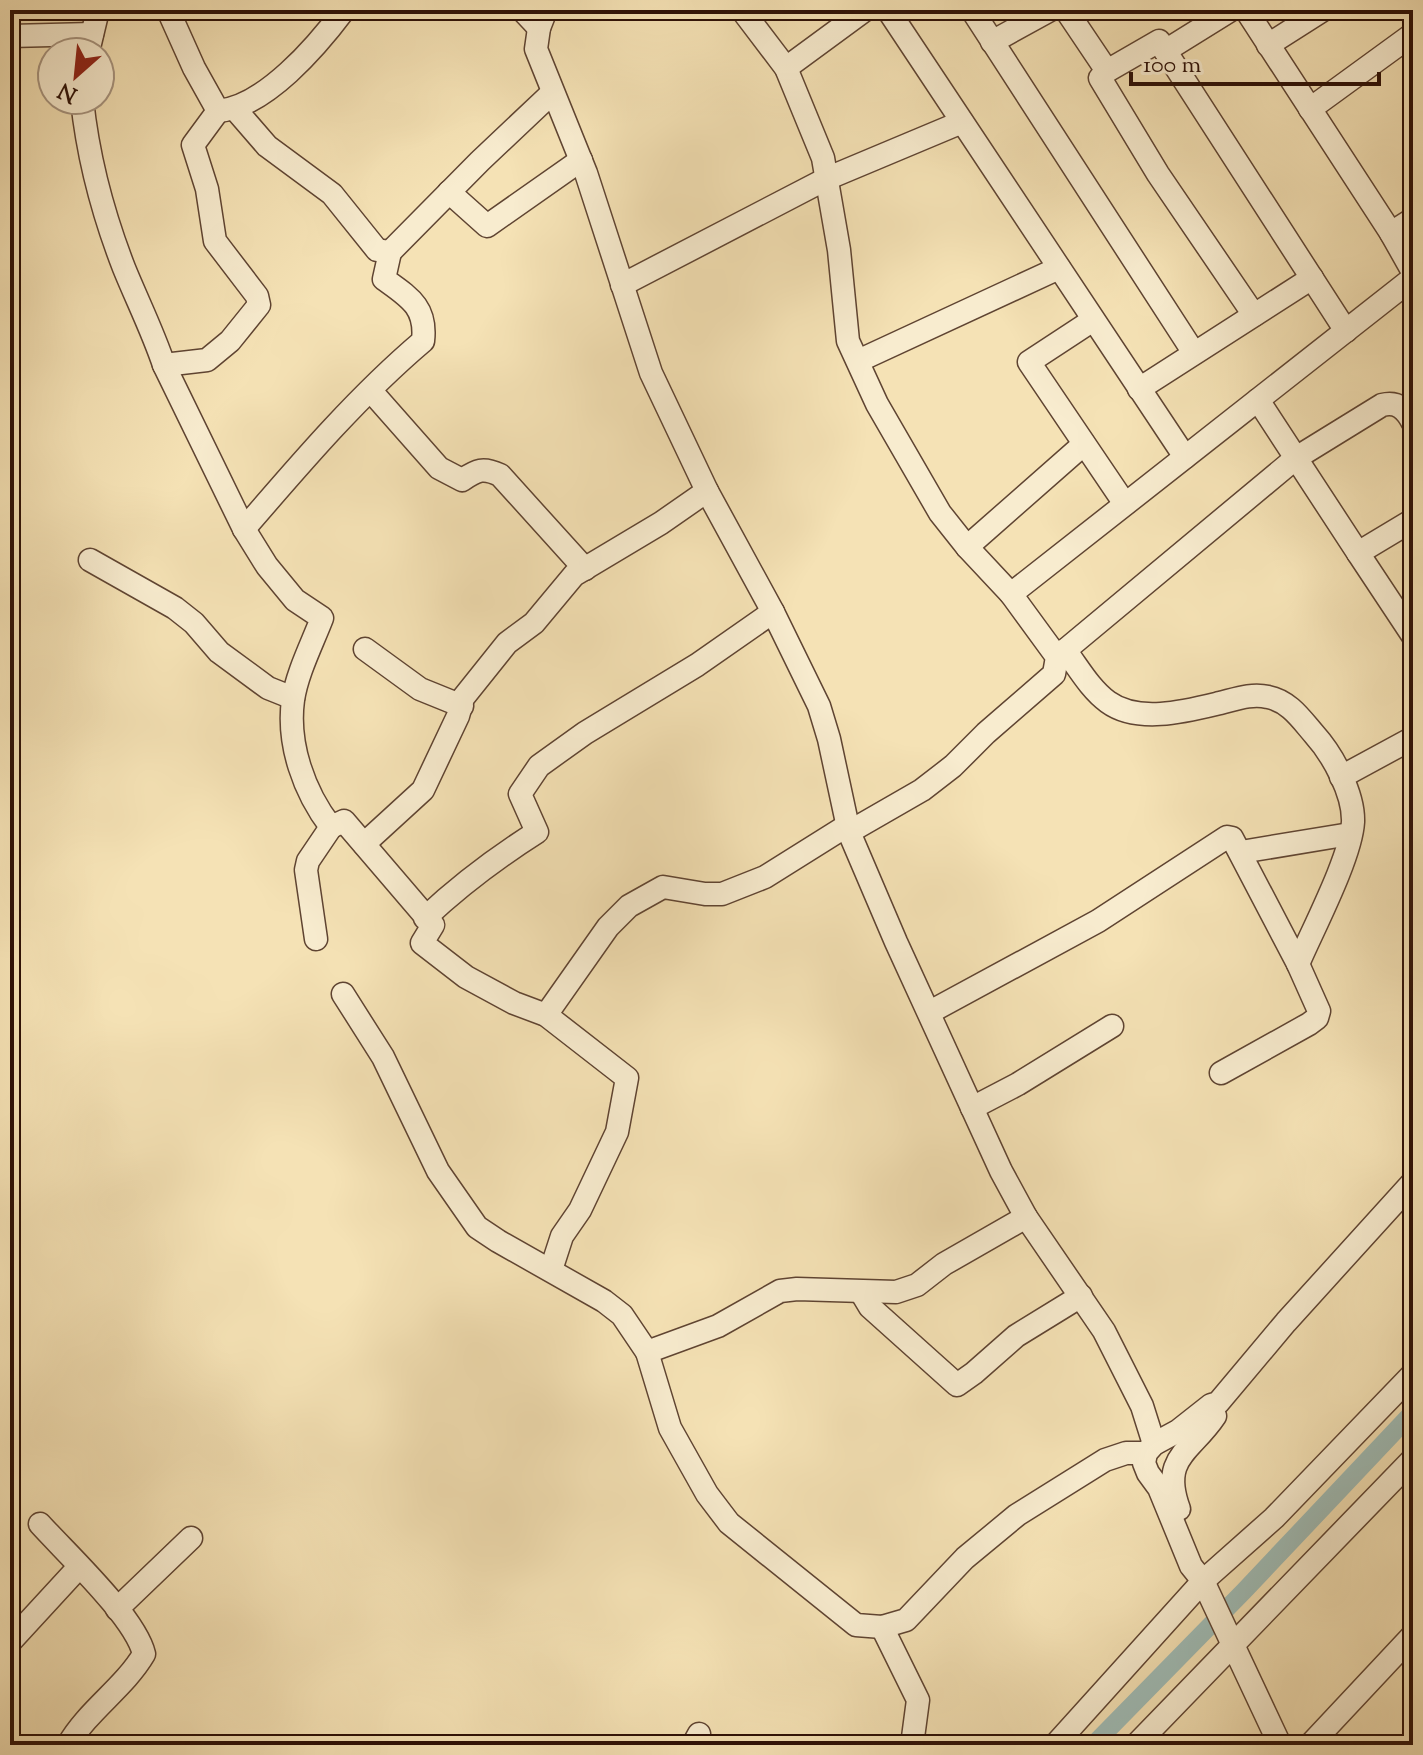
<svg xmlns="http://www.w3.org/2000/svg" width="1423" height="1755" font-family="'Sorts Mill Goudy',serif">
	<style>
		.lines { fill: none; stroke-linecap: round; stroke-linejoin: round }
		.canal { stroke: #9fbcb6; stroke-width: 18 }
		.minor-casing { stroke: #5f4432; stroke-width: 25 }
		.minor { stroke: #f8eccf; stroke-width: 22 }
	</style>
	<rect width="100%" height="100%" fill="#f5e2b5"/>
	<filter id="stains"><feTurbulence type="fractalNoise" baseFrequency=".0025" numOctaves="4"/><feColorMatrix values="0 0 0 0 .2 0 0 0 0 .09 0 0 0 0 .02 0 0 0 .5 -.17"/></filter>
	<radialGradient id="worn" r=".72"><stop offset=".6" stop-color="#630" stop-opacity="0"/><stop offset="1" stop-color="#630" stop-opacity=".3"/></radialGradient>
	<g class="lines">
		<!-- canal -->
		<polyline class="canal" points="1093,1745 1244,1591 1413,1412"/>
		<!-- minor casing -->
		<g class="minor-casing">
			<g id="minor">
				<path d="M168 10 194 68 218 111C265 107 317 46 344 10"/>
				<polyline points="522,10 539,28"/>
				<polyline points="546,10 539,28 536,49 586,173 651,373 707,491 773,612 819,706 829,739 849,832 896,942 1001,1171 1026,1217 1104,1331 1142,1406 1154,1444"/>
				<polyline points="742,10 786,68 823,158 839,250 848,341 877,404 940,513 967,547 1011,594 1057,657 1054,674 986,733 953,766 922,790 849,832"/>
				<polyline points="888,10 1185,457"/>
				<polyline points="972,10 1194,353"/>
				<polyline points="1066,10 1107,71 1159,41 1346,331"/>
				<polyline points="1246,10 1391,233 1413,272"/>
				<polyline points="10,36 92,34"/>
				<polyline points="992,42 1050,10"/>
				<polyline points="1268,45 1323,10"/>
				<polyline points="1165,51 1231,10"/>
				<polyline points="88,52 98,10"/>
				<polyline points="786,68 865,10"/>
				<polyline points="1107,71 1100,78 1158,174 1254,315"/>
				<path d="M82 100C88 157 103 214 124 268 137 300 153 332 164 365L207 360 230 341 259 305 257 296 215 241 207 189 193 145 218 111"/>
				<polyline points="235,109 267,146 332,194 377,250 390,252 480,161 552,93"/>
				<polyline points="1310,109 1413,34"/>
				<polyline points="449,192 487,226 581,160"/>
				<polyline points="1391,233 1413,219"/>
				<polyline points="622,285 826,179 962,122"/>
				<polyline points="1093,320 1029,362 1125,504"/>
				<polyline points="858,361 1059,268"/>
				<path d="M164 365 244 529 267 566 295 600 322 618C312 644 297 673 293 700 287 744 304 792 331 827L344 821 433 925 422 943 466 977 514 1003 546 1015 627 1078 617 1132 580 1210 562 1236 551 1270"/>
				<polyline points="1139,389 1312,278"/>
				<path d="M371 391 439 468 462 480C477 470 483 467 500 475L585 569"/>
				<polyline points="1258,400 1358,553"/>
				<polyline points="1413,520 1358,553 1413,636"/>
				<path d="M244 529C300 464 357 397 423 341 427 307 409 297 384 279L390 252"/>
				<polyline points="967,547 1084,444"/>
				<polyline points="90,560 175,608 194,623 219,652 268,688 293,698"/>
				<polyline points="1011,594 1413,278"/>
				<polyline points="365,649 420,689 462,706"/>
				<path d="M1065 650C1078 667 1090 689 1108 702 1138 724 1187 711 1220 703 1236 699 1252 693 1268 697 1289 701 1301 719 1314 734 1333 755 1354 794 1353 822 1351 857 1313 929 1298 964"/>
				<path d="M1057 657 1296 458 1382 405C1397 401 1406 409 1413 423"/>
				<polyline points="1341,777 1413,738"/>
				<polyline points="364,844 423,790 458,716 463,698 507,643 534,623 574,575 661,523 707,491"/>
				<polyline points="1241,852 1350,834"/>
				<path d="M425 918C460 885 496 858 537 832L520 794 539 766 585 733 697 665 773 612"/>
				<polyline points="316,939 306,870 308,861 331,827"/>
				<polyline points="343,994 383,1057 438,1171 477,1227 498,1241 604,1301 622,1315 647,1352 718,1326 780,1291 797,1289 896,1292 917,1285 944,1264 1026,1217"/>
				<polyline points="930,1012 1098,921 1227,837 1232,838 1298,964 1319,1011 1317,1018 1309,1024 1221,1073"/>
				<polyline points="546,1015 608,927 629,906 663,887 705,894 722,894 765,877 848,825"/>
				<polyline points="972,1108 1018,1084 1112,1026"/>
				<polyline points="861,1292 870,1307 957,1385 974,1373 1016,1336 1081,1296"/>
				<polyline points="647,1352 670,1428 707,1494 729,1523 856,1625 882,1627 906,1620 965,1558 1017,1515 1105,1460 1126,1453 1146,1453"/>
				<path d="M1179 1509C1160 1457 1191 1452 1215 1416"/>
				<path d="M40 1524C67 1554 135 1617 144 1654 124 1688 88 1710 68 1745"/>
				<polyline points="117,1609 191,1538"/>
				<polyline points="882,1627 918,1700 912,1745"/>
				<polyline points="10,1642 79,1567"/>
				<polyline points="693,1745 699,1734"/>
				<polyline points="1055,1745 1203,1581 1274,1518 1413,1374"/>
				<polyline points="1136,1745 1413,1459"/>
				<polyline points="1280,1745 1203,1581 1191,1566 1159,1488 1148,1473 1144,1463 1146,1453 1154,1444 1178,1431 1211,1405 1218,1403 1286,1322 1413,1182"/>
				<polyline points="1310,1745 1413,1635"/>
			</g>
		</g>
		<!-- minor -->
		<use href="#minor" class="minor"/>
	</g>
	<!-- margin -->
	<rect width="1423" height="1755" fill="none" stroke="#f5e2b5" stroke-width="40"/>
	<rect x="12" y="12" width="1399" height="1731" fill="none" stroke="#2d1006" stroke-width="4"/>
	<rect x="20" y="20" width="1383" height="1715" fill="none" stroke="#2d1006" stroke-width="2"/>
	<!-- north arrow -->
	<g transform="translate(76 76) rotate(207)"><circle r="38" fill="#f8eccf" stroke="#a7947f" stroke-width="2"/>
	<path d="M0-6L14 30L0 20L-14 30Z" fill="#8f2418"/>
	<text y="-12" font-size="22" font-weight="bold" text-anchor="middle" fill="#2d1006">N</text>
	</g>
	<!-- scale -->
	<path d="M1131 72v12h248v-12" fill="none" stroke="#2d1006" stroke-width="4"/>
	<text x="1143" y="72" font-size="24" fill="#2d1006" stroke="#f8eccf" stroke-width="6" paint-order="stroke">100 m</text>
	<rect width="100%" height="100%" filter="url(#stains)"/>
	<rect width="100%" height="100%" fill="url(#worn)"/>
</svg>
